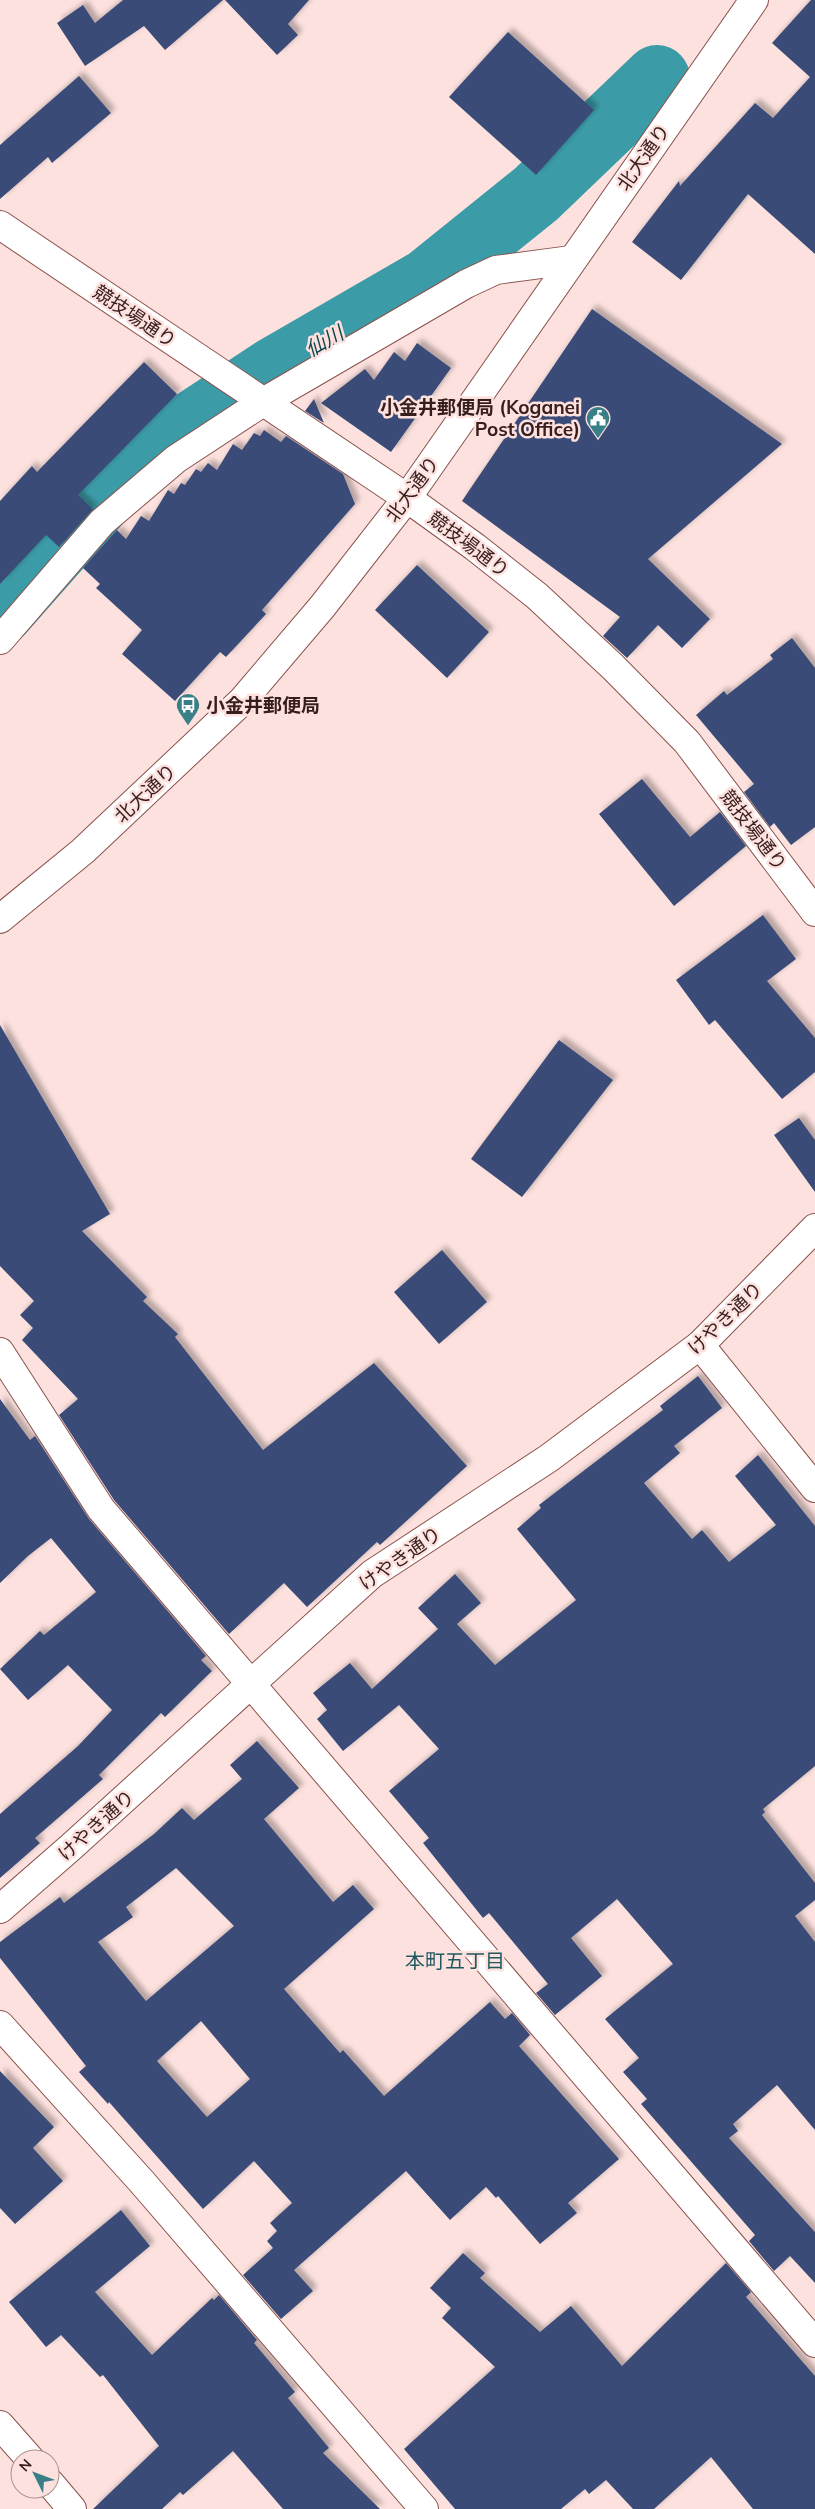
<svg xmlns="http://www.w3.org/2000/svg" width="815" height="2509" font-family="Mulish,'Noto Sans JP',sans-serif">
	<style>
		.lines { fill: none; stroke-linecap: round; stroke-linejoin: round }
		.river { stroke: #3b9ca7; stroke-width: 66 }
		.building { fill: #3a4c78; fill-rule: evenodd; filter: url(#shadow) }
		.minor-casing { stroke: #8b524d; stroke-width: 30 }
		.tertiary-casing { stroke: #8b524d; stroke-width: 30 }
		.minor { stroke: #fff; stroke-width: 28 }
		.tertiary { stroke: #fff; stroke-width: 28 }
		.labels { text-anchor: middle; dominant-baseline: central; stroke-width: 5; stroke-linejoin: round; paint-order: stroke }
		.street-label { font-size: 19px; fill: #361e1c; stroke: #fde1de }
		.poi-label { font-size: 19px; font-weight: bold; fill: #361e1c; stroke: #fde1de; text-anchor: end }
		.water-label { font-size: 20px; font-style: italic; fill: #0d474d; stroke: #fde1de }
		.neighbourhood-label { font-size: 20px; fill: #1f5960; stroke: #fde1de }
	</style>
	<defs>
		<filter id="shadow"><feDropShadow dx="4.5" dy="-4.5" stdDeviation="2.5" flood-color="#0004"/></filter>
	</defs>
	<rect width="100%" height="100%" fill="#fde1de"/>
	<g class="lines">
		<!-- river -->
		<polyline class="river" points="0,613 120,477 195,422 274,370 428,281 536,194 657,78"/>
	</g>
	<!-- building -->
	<g class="building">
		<polygon points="123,0 223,0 165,50 144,26 85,66 57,23 83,5 95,23"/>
		<polygon points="225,0 309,0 288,24 298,35 277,55"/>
		<polygon points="811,0 815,0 815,254 748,194 681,280 632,242 679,181 680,186 755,103 773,118 810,77 772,43"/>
		<polygon points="508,32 594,110 536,175 449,97"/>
		<polygon points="79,76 111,113 52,163 48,157 0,199 0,145"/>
		<polygon points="592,309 782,444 648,559 710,619 682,648 658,625 627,658 603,636 620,617 462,501"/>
		<polygon points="417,343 451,368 391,452 321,403 365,369 374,380 394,352 405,361"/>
		<polygon points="144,362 177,394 78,495 93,509 59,547 46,535 0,584 0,501 32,466 37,472"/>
		<polygon points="314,399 324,423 305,411"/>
		<polygon points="264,430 281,442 286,436 343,474 355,504 262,610 266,614 226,657 220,652 175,701 122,654 142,630 96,588 100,584 83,568 117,530 126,539 141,516 149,521 168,490 174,494 181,483 185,485 196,469 201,472 208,463 217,470 233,444 242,450 254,433 260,436"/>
		<polygon points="417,565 489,632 447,678 375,610"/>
		<polygon points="792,638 815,668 815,827 791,845 774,823 770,827 744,792 754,784 696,715 724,691 727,695 773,659 770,655"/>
		<polygon points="642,779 690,837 720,812 746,846 674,906 599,814"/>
		<polygon points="763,915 796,959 767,981 815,1038 815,1072 782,1099 715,1020 709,1025 676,980"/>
		<polygon points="0,1025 110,1214 82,1231 147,1297 143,1301 178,1334 175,1337 263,1450 374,1363 467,1466 380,1545 377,1542 307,1607 284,1583 229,1634 114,1500 59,1415 78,1399 22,1340 33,1328 20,1315 34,1301 0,1266"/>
		<polygon points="559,1040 613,1080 522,1197 471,1159"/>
		<polygon points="799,1118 815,1140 815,1192 774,1135"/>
		<polygon points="442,1250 487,1302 439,1344 394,1292"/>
		<polygon points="698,1376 722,1408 674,1446 680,1453 644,1483 692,1539 702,1530 729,1562 776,1525 735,1476 758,1455 815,1526 815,1766 763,1809 765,1812 762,1815 815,1883 815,1900 795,1916 815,1942 815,2130 777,2085 733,2124 738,2131 729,2138 815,2232 815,2283 790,2256 774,2271 749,2241 755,2235 641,2104 647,2099 623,2072 639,2058 605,2019 673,1964 617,1899 571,1938 602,1976 555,2015 536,1993 548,1984 489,1913 483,1918 423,1843 429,1838 389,1791 439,1749 399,1705 343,1751 317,1719 327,1710 313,1693 350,1663 372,1689 438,1629 418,1608 455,1574 481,1603 457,1624 495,1665 576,1600 517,1529 541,1508 539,1505 663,1410 660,1406"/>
		<polygon points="0,1399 30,1440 35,1436 89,1519 206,1656 201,1660 212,1671 165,1717 161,1713 99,1775 103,1779 35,1838 40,1843 0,1878 0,1814 78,1746 112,1710 68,1665 28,1700 0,1669 40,1631 44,1635 96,1592 51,1538 28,1556 0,1583"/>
		<path d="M257 1741 299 1788 264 1819 333 1902 353 1885 374 1909 284 1989 340 2053 343 2050 384 2096 490 2002 505 2019 512 2013 530 2035 519 2046 619 2159 568 2203 577 2213 540 2244 498 2196 496 2198 486 2187 450 2220 406 2171 294 2270 313 2291 281 2319 243 2275 273 2248 267 2241 277 2231 270 2223 292 2203 254 2161 203 2209 109 2102 108 2104 79 2072 86 2066 0 1958V1942L60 1897 64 1903 154 1834 182 1808 194 1820 242 1779 230 1765ZM176 1868 234 1926 146 2001 98 1942 133 1917 126 1907ZM201 2021 250 2079 207 2117 157 2061Z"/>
		<polygon points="0,2071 54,2127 33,2148 63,2181 15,2224 0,2208"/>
		<polygon points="121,2210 150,2246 95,2292 152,2355 212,2298 214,2300 219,2295 257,2340 254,2343 295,2392 288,2398 329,2448 323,2453 380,2509 283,2509 233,2451 183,2495 180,2492 162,2509 93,2509 159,2446 103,2375 100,2377 61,2335 46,2347 9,2302"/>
		<polygon points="463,2253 485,2273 480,2278 540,2332 571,2306 622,2366 726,2263 751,2292 746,2297 815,2376 815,2509 753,2509 711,2457 654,2509 633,2509 606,2480 589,2494 585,2489 561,2509 455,2509 404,2449 495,2367 442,2318 451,2308 430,2288"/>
	</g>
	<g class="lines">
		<!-- minor casing -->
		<g class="minor-casing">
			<g id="minor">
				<polyline points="0,225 407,498 475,547 537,596 613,667 687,742 815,912"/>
				<polyline points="0,640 102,522 176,459 263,402 466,284 496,270 571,260"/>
				<polyline points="700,1345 815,1488"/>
				<polyline points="0,1352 101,1509 815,2343"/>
				<polyline points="0,1909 71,1847 372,1574 549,1458 700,1345 815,1228"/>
				<polyline points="0,2025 142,2182 424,2509"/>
				<polyline points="0,2425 30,2459"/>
				<polyline points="50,2483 72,2509"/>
			</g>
		</g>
		<!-- tertiary casing -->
		<g class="tertiary-casing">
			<polyline id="tertiary" points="0,919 83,851 242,701 322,607 407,498 754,0"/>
		</g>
		<!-- minor -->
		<use href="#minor" class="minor"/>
		<!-- tertiary -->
		<use href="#tertiary" class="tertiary"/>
	</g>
	<!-- icons -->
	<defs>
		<g id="civic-pin" transform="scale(1.25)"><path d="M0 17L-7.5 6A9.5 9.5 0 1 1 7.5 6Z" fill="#387f88" stroke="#fde1de"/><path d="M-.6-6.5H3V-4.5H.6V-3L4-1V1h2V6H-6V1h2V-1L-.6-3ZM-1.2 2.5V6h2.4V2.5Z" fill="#fff"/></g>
		<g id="bus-pin" transform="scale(1.25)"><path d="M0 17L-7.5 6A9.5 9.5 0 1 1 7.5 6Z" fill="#387f88" stroke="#fde1de"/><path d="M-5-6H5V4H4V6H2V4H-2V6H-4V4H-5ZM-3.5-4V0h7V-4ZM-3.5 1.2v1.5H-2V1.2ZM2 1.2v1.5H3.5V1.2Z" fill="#fff"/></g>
	</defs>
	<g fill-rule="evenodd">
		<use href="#civic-pin" x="598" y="418"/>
		<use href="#bus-pin" x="188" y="705"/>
	</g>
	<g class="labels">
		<!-- street labels -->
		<g class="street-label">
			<text transform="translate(643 157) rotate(-55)">北大通り</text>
			<text transform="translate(135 316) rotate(34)">競技場通り</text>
			<text transform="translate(412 489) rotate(-54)">北大通り</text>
			<text transform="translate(469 544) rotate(37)">競技場通り</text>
			<text transform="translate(145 793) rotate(-43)">北大通り</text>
			<text transform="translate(754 830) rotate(53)">競技場通り</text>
			<text transform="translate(725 1318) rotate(-44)">けやき通り</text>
			<text transform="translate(400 1558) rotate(-35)">けやき通り</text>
			<text transform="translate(96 1825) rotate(-42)">けやき通り</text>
		</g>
		<!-- poi labels -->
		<g class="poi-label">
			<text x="580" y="407">小金井郵便局 (Koganei<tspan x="580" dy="22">Post Office)</tspan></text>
			<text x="206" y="705" text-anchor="start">小金井郵便局</text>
		</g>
		<!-- water labels -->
		<g class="water-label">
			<text transform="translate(324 341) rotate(-30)">仙川</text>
		</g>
		<!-- neighbourhood labels -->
		<g class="neighbourhood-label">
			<text x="455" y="1960">本町五丁目</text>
		</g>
	</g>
	<!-- north arrow -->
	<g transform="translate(35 2474) rotate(312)"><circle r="24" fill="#fde1de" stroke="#ad9390"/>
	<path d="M0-4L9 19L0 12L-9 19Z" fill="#387f88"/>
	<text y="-8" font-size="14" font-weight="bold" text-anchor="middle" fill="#361e1c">N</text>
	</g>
</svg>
